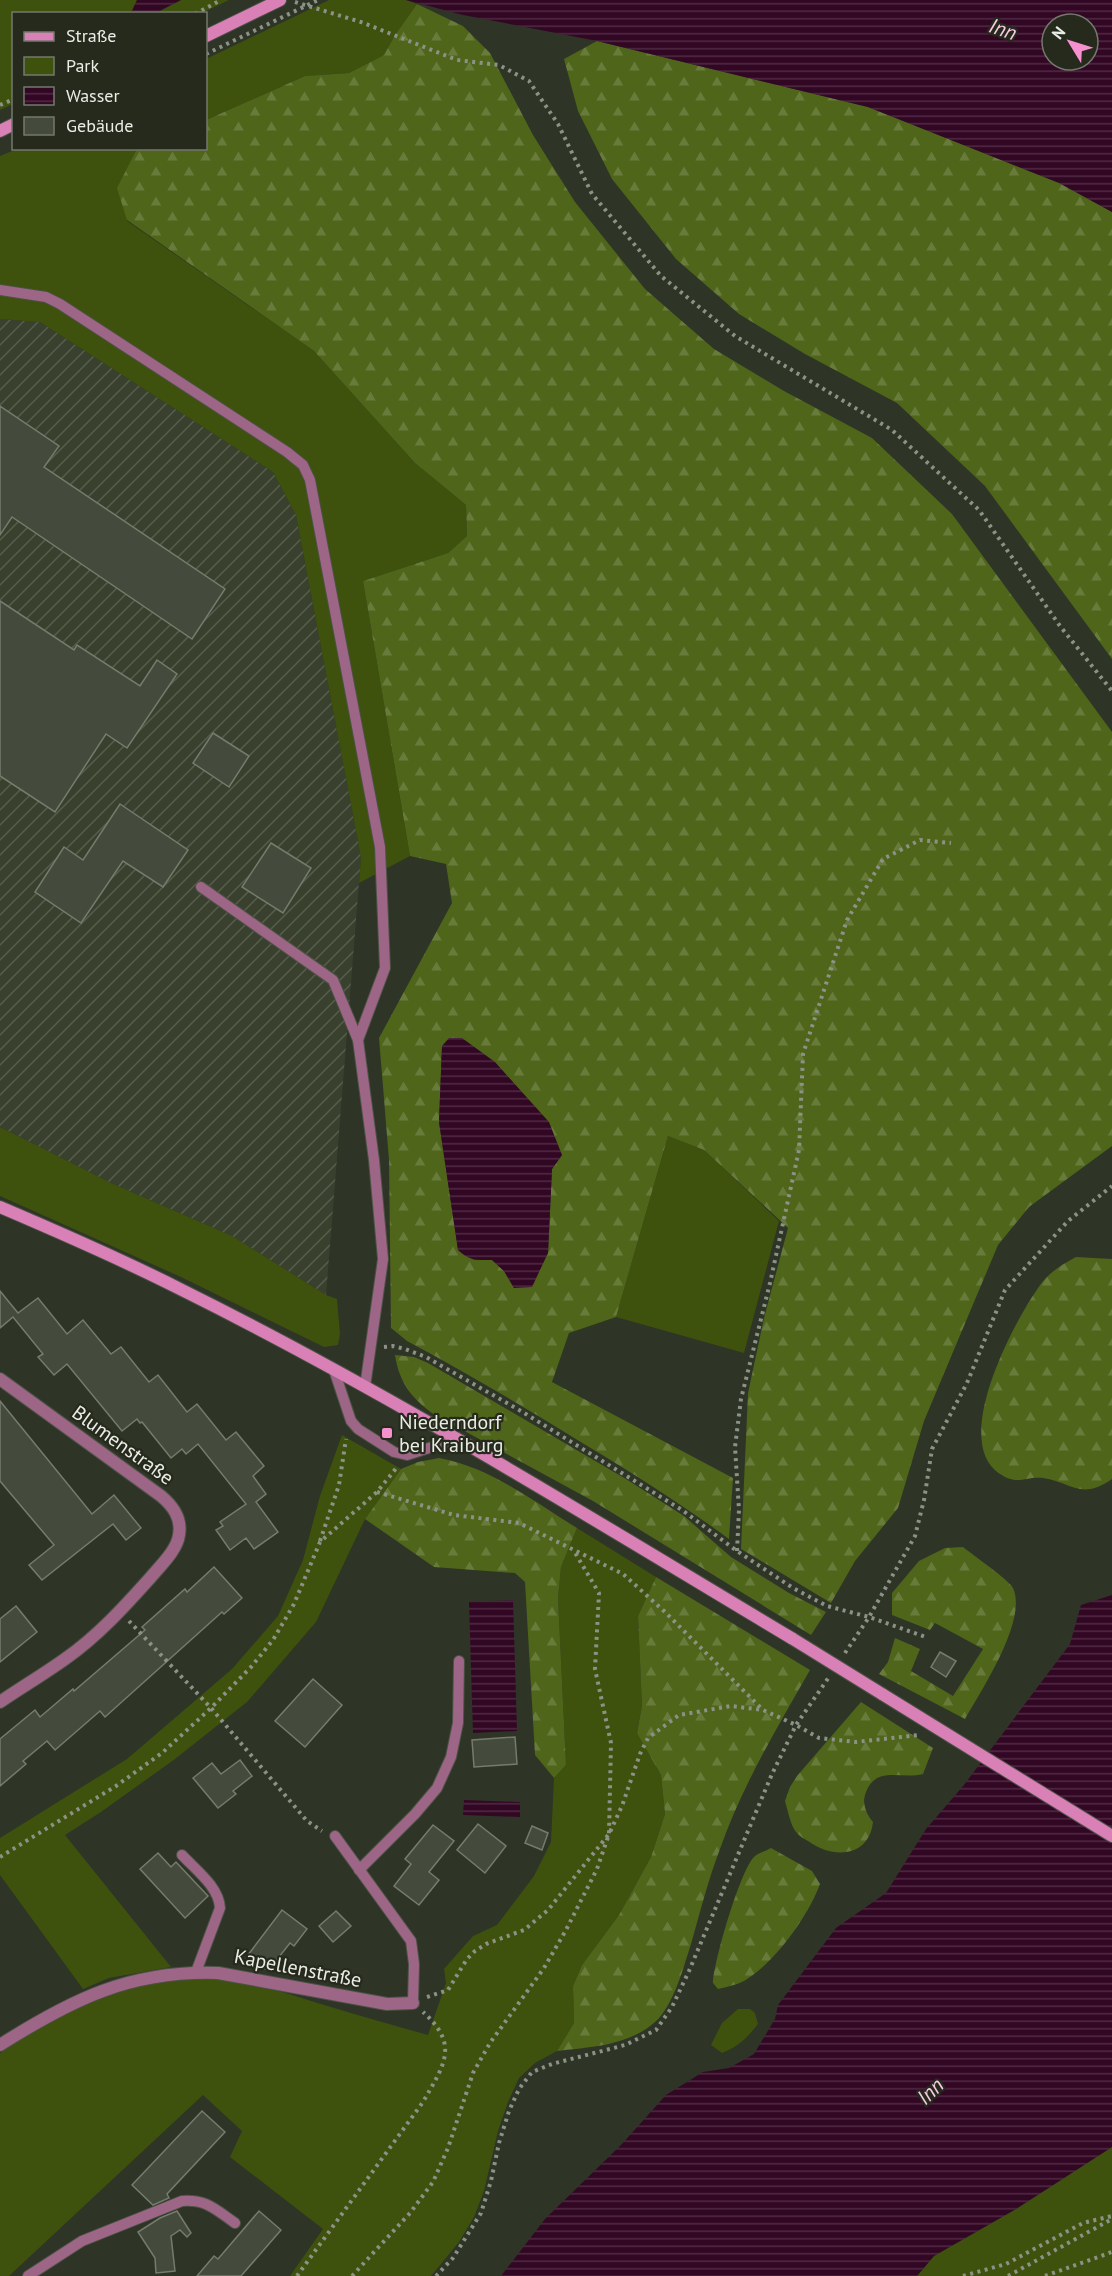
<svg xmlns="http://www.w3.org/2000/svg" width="1112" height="2276" font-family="'PT Sans',sans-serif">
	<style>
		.industrial { fill: url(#industrial-furrows) }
		.green { fill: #3e520e }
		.forest { fill: url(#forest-firs); fill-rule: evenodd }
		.water { fill: url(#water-rules); fill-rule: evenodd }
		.building { fill: #444a3c; stroke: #767c6d; stroke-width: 1.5 }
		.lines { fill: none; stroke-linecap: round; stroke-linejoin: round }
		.lane-casing { stroke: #4c5245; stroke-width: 12 }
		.street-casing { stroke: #4c5245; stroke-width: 14 }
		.secondary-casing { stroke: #4c5245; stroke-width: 14 }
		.path { stroke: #8d9287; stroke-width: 4; stroke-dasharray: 3 4.5; stroke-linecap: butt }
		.lane { stroke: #9d6586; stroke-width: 10 }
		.street { stroke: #9d6586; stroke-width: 12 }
		.secondary { stroke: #d980b7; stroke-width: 12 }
		.secondary-bridge-casing { stroke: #4c5245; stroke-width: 14; stroke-linecap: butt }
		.path-bridge { stroke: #8d9287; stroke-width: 4; stroke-dasharray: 3 4.5; stroke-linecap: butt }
		.secondary-bridge { stroke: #d980b7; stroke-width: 12 }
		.poi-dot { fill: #f690cf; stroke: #252a1d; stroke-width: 2 }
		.labels { text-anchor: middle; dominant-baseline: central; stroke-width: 4.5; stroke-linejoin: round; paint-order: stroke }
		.poi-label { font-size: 20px; fill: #eaede5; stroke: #252a1d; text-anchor: start }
		.street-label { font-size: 20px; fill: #eaede5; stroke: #252a1d }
		.water-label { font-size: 21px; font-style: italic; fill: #fbcbe6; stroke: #252a1d }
	</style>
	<defs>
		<pattern id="industrial-furrows" width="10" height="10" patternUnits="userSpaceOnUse" patternTransform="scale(1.5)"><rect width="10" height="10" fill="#39412e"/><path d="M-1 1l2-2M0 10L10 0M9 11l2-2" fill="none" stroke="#565d4c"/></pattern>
		<pattern id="forest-firs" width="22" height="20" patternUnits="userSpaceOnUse" patternTransform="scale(1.5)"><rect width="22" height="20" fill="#4e651a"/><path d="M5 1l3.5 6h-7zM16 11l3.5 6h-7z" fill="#687b3b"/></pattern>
		<pattern id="water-rules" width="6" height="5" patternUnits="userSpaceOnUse" patternTransform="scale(1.5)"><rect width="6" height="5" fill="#320724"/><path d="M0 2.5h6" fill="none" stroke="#502b44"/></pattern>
	</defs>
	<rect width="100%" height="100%" fill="#2e3426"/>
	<!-- industrial -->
	<polygon class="industrial" points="0,319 40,322 273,472 296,515 361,857 326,1295 232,1236 111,1183 0,1127"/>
	<!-- green -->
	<g class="green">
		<polygon points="0,0 137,0 131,13 14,14 13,104 0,110"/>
		<polygon points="181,0 229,0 202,13 155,14"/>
		<polygon points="329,0 406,0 417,4 395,35 384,55 349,73 305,76 206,120 206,59"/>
		<polygon points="17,149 142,149 136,151 127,221 314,351 415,463 466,505 467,536 448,553 363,581 410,856 359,883 361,857 296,515 273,472 40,322 0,319 0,156"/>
		<polygon points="0,1127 111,1183 232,1236 326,1295 337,1299 340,1334 338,1345 324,1347 181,1277 0,1196"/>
		<polygon points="668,1136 704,1150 779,1221 744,1353 616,1317"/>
		<polygon points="342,1435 401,1469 365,1519 316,1622 247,1702 175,1759 101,1812 65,1835 171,1967 109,1978 83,1989 0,1875 0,1838 127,1759 232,1669 278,1616 303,1560 320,1496"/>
		<path d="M577 1528 656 1577 638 1616 642 1706 637 1732 661 1775 665 1814 651 1857 619 1915 582 1965 573 1986 574 2023 557 2051 535 2063 519 2078 508 2102 498 2131 484 2191 474 2217 459 2242 431 2276H290L323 2229 230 2157 242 2131 203 2095 9 2276H0V2053C68 2007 145 1970 230 1981 265 1985 298 1997 331 2007 363 2017 396 2026 428 2035L446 1983 444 1969 473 1936 497 1925 534 1876 551 1842 554 1778 566 1765 558 1598 561 1567Z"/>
		<path d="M738 2009H750L755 2013 758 2024C747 2038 738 2047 722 2053L711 2045 722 2023Z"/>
		<polygon points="1112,2147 1112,2276 917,2276 934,2256 1016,2209"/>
	</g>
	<!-- forest -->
	<g class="forest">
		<path d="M417 4 463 26 490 53 533 135 575 202 645 289 714 349 784 391 872 438 952 514 1112 732V1146L1029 1207 998 1245 924 1421 898 1508 855 1561 831 1603 741 1549 748 1393 764 1318 788 1228 704 1150 668 1136 616 1317 569 1333 552 1382 733 1478 729 1539C683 1505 634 1474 584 1444 526 1408 467 1373 407 1341L391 1328 389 1160 379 1038 452 903 446 864 410 856 363 581 448 553 467 536 466 505 415 463 314 351 127 220 117 188 136 151 142 148H206V120L305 76 349 73 384 55 395 35ZM442 1046 562 1155 552 1169 548 1253 514 1288 504 1271 492 1260H474L458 1250 439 1122Z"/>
		<polygon points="597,41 868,107 1060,183 1112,212 1112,659 985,486 897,403 805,354 739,314 676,259 612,179 578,111 564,59"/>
		<path d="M1076 1257 1112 1259V1479C1080 1501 1072 1482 1043 1478 1025 1476 1018 1486 1000 1474 950 1442 1013 1324 1038 1288 1048 1273 1061 1265 1076 1257Z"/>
		<path d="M395 1355 414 1357 428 1363 626 1479 684 1516 731 1557 789 1593 826 1612 811 1635 593 1501 435 1415C413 1400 399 1383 395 1355Z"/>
		<path d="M439 1458C490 1467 533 1501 577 1528L561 1567 558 1598 566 1765 554 1778 535 1755 525 1582 515 1573 434 1567 365 1519 401 1469 418 1462Z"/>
		<path d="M963 1547C973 1555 1009 1580 1013 1588 1028 1620 981 1691 965 1719L879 1674 888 1662 895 1638 920 1649 911 1671 953 1696 983 1649 935 1623 930 1630 892 1615V1593L919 1561 945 1548Z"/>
		<path d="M656 1577 810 1670C777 1728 742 1786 720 1849 708 1880 700 1913 691 1944 684 1966 673 2007 655 2022 628 2046 590 2047 557 2051L574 2023 573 1986 582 1965 619 1915 651 1857 665 1814 661 1775 637 1733 642 1706 638 1616Z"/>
		<path d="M861 1702 933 1748 923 1774C900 1780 875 1764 865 1795 862 1804 867 1815 873 1822 869 1858 832 1859 808 1841 804 1839 799 1836 796 1832 790 1824 788 1811 785 1801L790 1787 797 1776Z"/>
		<path d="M771 1848 812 1871 820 1884C809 1915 774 1964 744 1981 736 1985 727 1987 718 1989L713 1983C714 1961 740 1871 754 1857 758 1853 766 1851 771 1848Z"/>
	</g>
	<!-- water -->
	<g class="water">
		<polygon points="137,0 181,0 155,13 131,13"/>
		<path d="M406 0H1112V212L1059 183 868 107 597 41 463 15ZM1052 24H1088V60H1052Z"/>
		<path d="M449 1038H462L495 1062 549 1122 562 1155 552 1169 548 1253 532 1287 514 1288 504 1271 492 1260C478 1260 469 1261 458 1250L439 1122 442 1046Z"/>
		<polygon points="1112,1595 1112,2147 1016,2209 934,2256 917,2276 501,2276 545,2219 621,2145 666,2095 703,2072 729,2068 754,2054 775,2019 778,2005 836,1928 886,1893 926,1829 964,1785 1070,1644 1081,1605"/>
		<polygon points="513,1600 517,1731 473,1733 469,1602"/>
		<polygon points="464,1800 520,1802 520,1817 463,1815"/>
	</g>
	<!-- building -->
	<g class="building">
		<polygon points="0,406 59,446 44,467 225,589 192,639 12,517 0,535"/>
		<polygon points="0,601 74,650 77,645 140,686 157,660 177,674 127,748 106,734 55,812 0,776"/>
		<polygon points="213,733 249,756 229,787 193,763"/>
		<polygon points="120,804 188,850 163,887 123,861 81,923 35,892 64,847 83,860"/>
		<polygon points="271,843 311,868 283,913 242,887"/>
		<polygon points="0,1291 18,1313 38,1298 67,1334 83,1320 111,1354 121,1347 149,1382 158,1375 187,1412 197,1404 226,1440 236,1432 264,1466 253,1476 266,1494 256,1502 278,1532 254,1549 246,1538 230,1550 216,1530 223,1526 220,1522 246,1504 198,1444 186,1454 182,1449 171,1458 142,1422 140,1423 137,1419 122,1431 67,1364 54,1375 38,1357 43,1354 13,1317 0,1328"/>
		<polygon points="0,1401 92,1514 114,1495 141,1528 126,1540 113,1524 42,1580 29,1565 54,1545 0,1481"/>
		<polygon points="214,1567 242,1598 224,1614 222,1612 105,1717 100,1711 55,1750 47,1741 23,1761 26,1764 0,1786 0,1739 35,1710 40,1717 73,1689 74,1691 145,1630 142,1627 185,1589 187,1592"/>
		<polygon points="16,1606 37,1632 0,1662 0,1619"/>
		<polygon points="940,1652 956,1661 946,1677 931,1667"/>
		<polygon points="313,1679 342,1705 305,1747 275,1721"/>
		<polygon points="515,1737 517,1764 474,1767 472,1740"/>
		<polygon points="240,1760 252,1776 233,1791 236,1794 218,1808 193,1778 212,1763 221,1774"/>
		<polygon points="478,1824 506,1846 485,1873 457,1850"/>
		<polygon points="433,1825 454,1841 429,1872 439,1880 419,1905 394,1886 411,1864 405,1859"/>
		<polygon points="532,1826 548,1833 542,1850 525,1843"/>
		<polygon points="158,1853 171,1867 176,1862 208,1896 185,1918 140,1869"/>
		<polygon points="282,1910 307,1929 294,1946 290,1943 275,1962 272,1960 265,1969 248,1955"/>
		<polygon points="336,1911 351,1926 333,1942 319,1926"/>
		<polygon points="202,2111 225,2132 167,2194 169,2198 153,2205 132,2185"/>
		<polygon points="177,2211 191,2233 187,2237 180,2230 171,2236 175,2271 156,2273 155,2258 138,2232 160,2218"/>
		<polygon points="259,2211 281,2230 241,2276 197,2276 214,2256 218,2259"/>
	</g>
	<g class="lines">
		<!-- lane casing -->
		<g class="lane-casing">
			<g id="lane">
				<polyline points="0,290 46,297 60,304 287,452 303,465 310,480 380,847 385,968 358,1040"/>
				<polyline points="201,887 333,980 358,1040 374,1160 383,1259 365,1387"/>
				<polyline points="334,1370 351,1421 358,1429 394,1452 407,1455 457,1439"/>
				<polyline points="335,1836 411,1941 414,1964 413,2003"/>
				<path d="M182 1855C196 1870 219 1887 220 1908L196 1972"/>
				<polyline points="359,1870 415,1814 437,1788 451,1757 458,1723 459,1661"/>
				<path d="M28 2276 82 2241 182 2201C207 2199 216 2210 235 2223"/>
			</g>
		</g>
		<!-- street casing -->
		<g class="street-casing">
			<g id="street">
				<path d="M0 1379 161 1496C173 1506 182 1518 179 1535 177 1550 161 1565 151 1577 125 1606 98 1636 65 1659 44 1674 22 1687 0 1702"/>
				<path d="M0 2045C71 2000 130 1970 218 1973L387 2004 413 2003"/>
			</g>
		</g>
		<!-- secondary casing -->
		<g class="secondary-casing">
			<g id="secondary">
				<polyline points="206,36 280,0"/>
				<polyline points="0,131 14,124"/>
				<path d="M0 1207C61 1233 123 1260 182 1290 392 1394 592 1519 793 1639"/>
				<polyline points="882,1694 1112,1836"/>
			</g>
		</g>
		<!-- path -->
		<g class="path">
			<polyline points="295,2 361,22 457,60 499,65 529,81 558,124 592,194 661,276 735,336 892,430 979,510 1060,626 1112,691"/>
			<polyline points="195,14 221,0"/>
			<polyline points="0,105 14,99"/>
			<polyline points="384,1347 393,1346 405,1349 426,1357 521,1411 682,1510 737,1551 793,1588 827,1606 869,1617 926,1637"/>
			<polyline points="377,1492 454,1515 519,1523 623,1574 664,1611 762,1709"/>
			<polyline points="320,1541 339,1485 346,1439"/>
			<polyline points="737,1551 739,1510 735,1447 741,1399 770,1283 799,1150 803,1054 847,920 883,859 920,840 951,843"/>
			<polyline points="129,1621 211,1708 307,1821 322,1831"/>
			<polyline points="845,1653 869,1617 915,1536 924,1500 932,1449 967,1383 1005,1290 1068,1221 1112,1186"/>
			<polyline points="0,1857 116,1786 162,1753 211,1708 251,1667 273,1640 294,1604 320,1542 377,1492 398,1466"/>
			<polyline points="427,1997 448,1990 467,1959 475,1951 486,1944 524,1930 548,1910 609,1834 622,1806 640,1754 648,1738 679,1715 731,1706 763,1710 796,1725 819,1738 856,1742 919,1735"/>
			<path d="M297 2276 423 2102C444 2065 460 2045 423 2012"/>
			<polyline points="352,2276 410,2213 433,2182 448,2148 473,2073 490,2043 544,1968 566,1930 597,1869 609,1834 611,1743 595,1669 599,1593 574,1551"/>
			<polyline points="436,2276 453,2258 481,2213 491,2181 499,2143 509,2111 519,2089 532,2072 552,2064 625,2045 656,2030 672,2007 689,1971 772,1774 796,1725 829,1677"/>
			<polyline points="963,2276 1006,2264 1083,2223 1112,2216"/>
			<polyline points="1008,2276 1112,2219"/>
			<polyline points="1045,2276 1112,2252"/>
		</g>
		<!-- lane -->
		<use href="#lane" class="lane"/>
		<!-- street -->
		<use href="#street" class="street"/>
		<!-- secondary -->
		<use href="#secondary" class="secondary"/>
		<!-- secondary-bridge casing -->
		<g class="secondary-bridge-casing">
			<polyline id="secondary-bridge" points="793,1639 882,1694"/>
		</g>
		<!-- path-bridge -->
		<polyline class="path-bridge" points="206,54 318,0"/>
		<!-- secondary-bridge -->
		<use href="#secondary-bridge" class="secondary-bridge"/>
	</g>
	<!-- markers -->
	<rect class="poi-dot" x="381" y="1427" width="12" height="12" rx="3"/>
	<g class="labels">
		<!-- poi labels -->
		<g class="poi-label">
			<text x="399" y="1422">Niederndorf<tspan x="399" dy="23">bei Kraiburg</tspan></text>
		</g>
		<!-- street labels -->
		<g class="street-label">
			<text transform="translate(123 1445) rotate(36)">Blumenstraße</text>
			<text transform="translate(298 1968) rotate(11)">Kapellenstraße</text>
		</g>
		<!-- water labels -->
		<g class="water-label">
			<text transform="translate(1003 29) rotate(19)">Inn</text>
			<text transform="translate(930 2091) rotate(-44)">Inn</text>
		</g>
	</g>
	<!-- legend -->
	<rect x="12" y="12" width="195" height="138" fill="#252a1d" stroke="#74786d" stroke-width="1.5"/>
	<rect x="24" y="32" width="30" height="9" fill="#d980b7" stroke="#74786d" stroke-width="1.5"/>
	<text x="66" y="42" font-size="18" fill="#eaede5">Straße</text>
	<rect x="24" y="57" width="30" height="18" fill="#3e520e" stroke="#74786d" stroke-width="1.5"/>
	<text x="66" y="72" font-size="18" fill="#eaede5">Park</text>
	<rect x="24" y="87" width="30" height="18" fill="url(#water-rules)" stroke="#74786d" stroke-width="1.5"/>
	<text x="66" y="102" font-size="18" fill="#eaede5">Wasser</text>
	<rect x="24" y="117" width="30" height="18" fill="#444a3c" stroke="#74786d" stroke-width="1.5"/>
	<text x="66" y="132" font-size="18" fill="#eaede5">Gebäude</text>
	<!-- north arrow -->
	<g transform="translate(1070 42) rotate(308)"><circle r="28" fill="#252a1d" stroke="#74786d" stroke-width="1.5"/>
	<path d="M0-4.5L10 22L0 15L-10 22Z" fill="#f690cf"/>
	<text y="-9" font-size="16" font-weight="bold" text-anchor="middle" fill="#eaede5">N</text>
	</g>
</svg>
